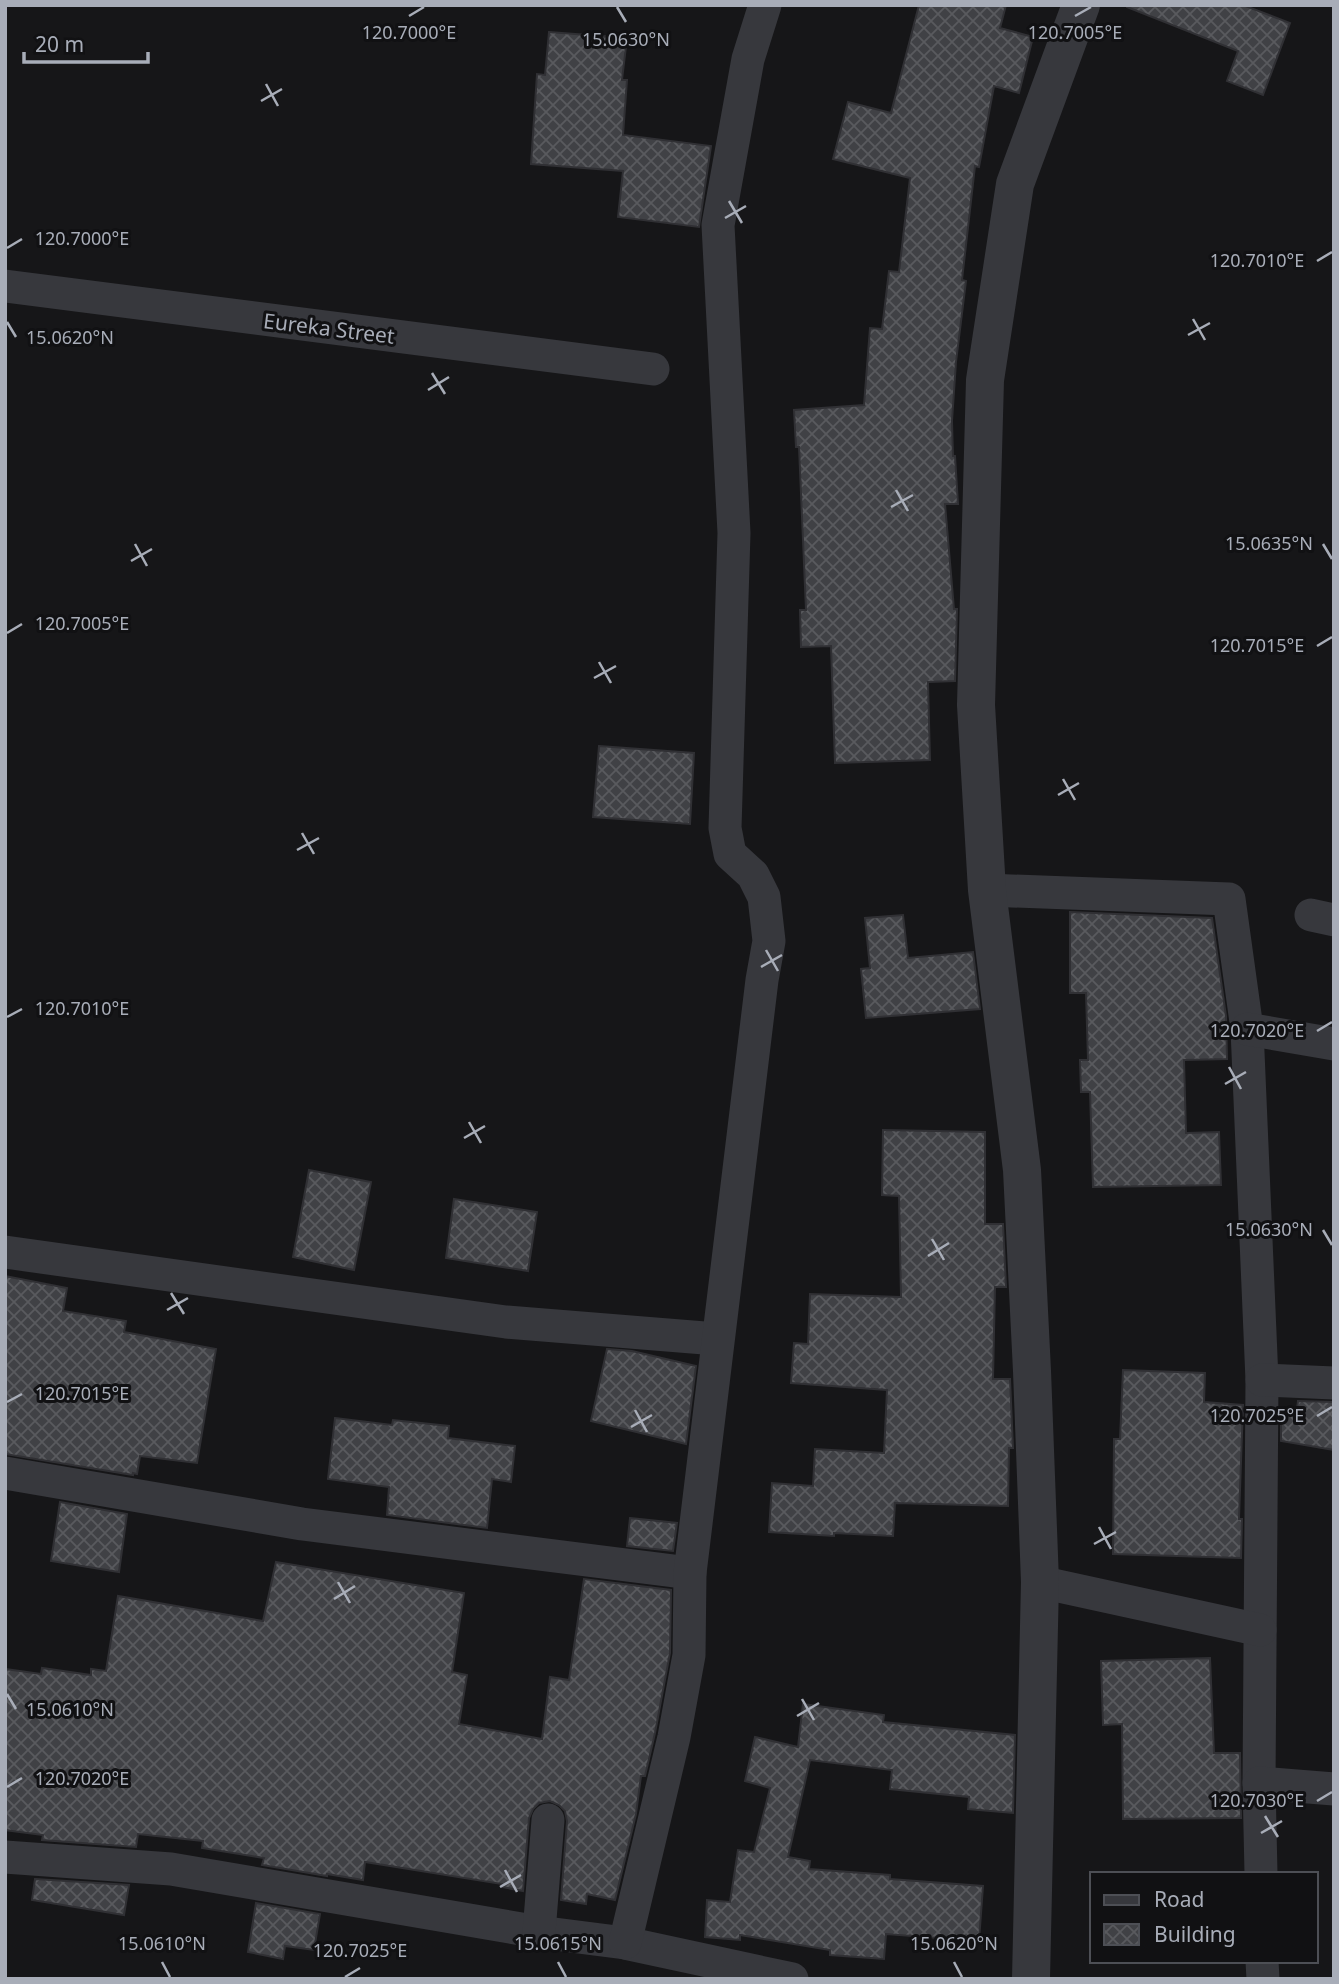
<svg xmlns="http://www.w3.org/2000/svg" width="1339" height="1984" font-family="'Noto Sans',sans-serif">
	<style>
		.building { fill: url(#building-cross-hatch); stroke: #303034; stroke-width: 2 }
		.lines { fill: none; stroke-linecap: round; stroke-linejoin: round }
		.minor { stroke: #37383d; stroke-width: 33 }
		.tertiary { stroke: #37383d; stroke-width: 38 }
		.ticks { fill: none; stroke: #a8adb8; stroke-width: 2.5 }
		.labels { text-anchor: middle; dominant-baseline: central; stroke-width: 6; stroke-linejoin: round; paint-order: stroke }
		.street-label { font-size: 21px; fill: #a8adb8; stroke: #111113 }
		.ticks-label { font-size: 18px; text-anchor: middle; fill: #a8adb8; stroke: #111113; stroke-width: 6; stroke-linejoin: round; paint-order: stroke }
	</style>
	<defs>
		<pattern id="building-cross-hatch" width="8" height="8" patternUnits="userSpaceOnUse" patternTransform="scale(1.75)"><rect width="8" height="8" fill="#404145"/><path d="M0 0l8 8M0 8l8-8" fill="none" stroke="#595a5e"/></pattern>
	</defs>
	<rect width="100%" height="100%" fill="#161618"/>
	<!-- building -->
	<g class="building">
		<polygon points="919,5 1006,5 1000,28 1033,37 1019,93 994,86 979,167 975,166 962,280 966,281 956,362 952,421 953,456 955,456 958,504 945,504 954,609 957,609 955,681 928,682 930,760 835,763 831,646 801,647 800,610 806,610 799,447 796,447 794,410 864,405 870,328 882,329 889,271 899,272 910,178 833,159 848,102 891,113"/>
		<polygon points="1127,5 1243,5 1290,23 1263,95 1227,81 1238,51 1127,7"/>
		<polygon points="549,32 627,38 622,80 627,80 623,135 711,146 699,227 618,217 623,171 531,164 537,74 545,75"/>
		<polygon points="599,746 694,753 690,824 593,817"/>
		<polygon points="1070,912 1212,918 1226,1016 1227,1059 1184,1060 1186,1133 1219,1132 1221,1185 1093,1187 1090,1092 1081,1092 1080,1060 1088,1060 1086,993 1070,993"/>
		<polygon points="903,915 908,958 973,952 980,1009 866,1018 861,969 870,968 865,918"/>
		<polygon points="883,1130 985,1132 985,1224 1003,1224 1006,1287 995,1287 993,1379 1010,1379 1013,1448 1009,1448 1008,1506 895,1503 893,1536 834,1533 834,1536 769,1532 772,1483 813,1486 815,1449 884,1453 887,1390 791,1383 794,1343 808,1344 810,1294 901,1297 899,1196 882,1195"/>
		<polygon points="309,1170 371,1182 354,1270 293,1257"/>
		<polygon points="454,1199 537,1212 528,1271 446,1258"/>
		<polygon points="5,1276 67,1288 63,1311 126,1321 124,1332 216,1349 197,1463 140,1456 137,1474 133,1473 133,1475 5,1454"/>
		<polygon points="607,1349 632,1351 696,1366 686,1444 591,1421"/>
		<polygon points="1123,1370 1205,1373 1204,1402 1243,1405 1239,1519 1242,1519 1241,1558 1113,1554 1114,1439 1120,1439"/>
		<polygon points="1298,1401 1334,1402 1334,1450 1281,1441 1281,1408 1297,1409"/>
		<polygon points="335,1418 392,1425 393,1420 449,1426 448,1438 515,1446 511,1482 492,1479 487,1528 387,1515 389,1487 328,1479"/>
		<polygon points="60,1502 127,1514 119,1572 51,1561"/>
		<polygon points="630,1518 677,1523 673,1551 627,1546"/>
		<polygon points="276,1562 464,1593 452,1672 467,1675 459,1724 542,1739 550,1677 569,1680 584,1579 671,1590 670,1653 655,1733 645,1776 641,1776 636,1814 615,1900 587,1894 586,1904 561,1900 567,1821 565,1811 559,1805 550,1801 539,1803 533,1809 529,1818 523,1891 502,1887 502,1884 365,1862 363,1880 327,1874 327,1876 262,1865 264,1858 202,1848 203,1841 138,1834 136,1847 42,1840 43,1835 5,1830 5,1669 41,1674 42,1668 91,1675 91,1669 106,1671 118,1596 263,1621"/>
		<polygon points="1210,1658 1214,1753 1240,1753 1241,1818 1123,1819 1122,1724 1103,1725 1101,1661"/>
		<polygon points="803,1704 884,1715 883,1722 1015,1735 1013,1813 968,1809 969,1797 890,1789 892,1770 810,1760 788,1857 810,1861 809,1869 890,1875 890,1879 983,1886 979,1941 886,1934 884,1959 830,1955 830,1950 740,1935 740,1940 705,1937 707,1900 730,1902 738,1850 754,1852 770,1788 745,1781 755,1737 798,1747"/>
		<polygon points="35,1879 129,1885 124,1915 32,1900"/>
		<polygon points="256,1903 320,1914 314,1950 285,1946 283,1959 248,1952"/>
	</g>
	<g class="lines">
		<!-- minor -->
		<g class="minor">
			<polyline points="5,286 653,369"/>
			<polyline points="987,890 1229,899 1247,1029 1262,1380 1259,1783 1261,1874"/>
			<polyline points="1311,915 1334,920"/>
			<polyline points="1247,1029 1334,1044"/>
			<polyline points="5,1252 506,1322 717,1339"/>
			<polyline points="1262,1380 1334,1383"/>
			<polyline points="5,1473 302,1524 690,1573"/>
			<polyline points="1040,1582 1260,1630"/>
			<polyline points="1259,1783 1334,1789"/>
			<polyline points="5,1857 171,1869 539,1932 625,1943 792,1979"/>
			<polyline points="539,1932 548,1820"/>
			<polyline points="625,1943 674,1737 689,1655 690,1573 762,980 769,941 764,897 753,875 730,854 725,828 734,533 718,225 748,59 765,5"/>
			<polyline points="1262,1961 1263,1979"/>
		</g>
		<!-- tertiary -->
		<polyline class="tertiary" points="1031,1979 1040,1582 1032,1371 1022,1170 987,890 976,705 985,380 1015,184 1081,5"/>
	</g>
	<!-- ticks -->
	<path class="ticks" d="M617 7 626 22M409 16 424 7M1075 16 1091 7M266 84 278 106M261 101 282 89M729 201 742 223M725 218 746 206M7 248 22 239M1317 261 1332 252M1193 319 1205 340M7 322 16 337M1188 335 1210 323M432 373 445 394M428 390 449 377M896 490 908 511M891 507 913 495M135 544 147 566M1323 544 1332 559M131 561 152 549M7 633 22 624M1317 646 1332 637M599 662 611 683M594 678 616 666M1063 779 1075 800M1058 795 1079 783M302 833 314 854M297 850 319 838M766 950 778 971M761 967 782 955M7 1017 22 1009M1317 1031 1332 1022M1229 1067 1241 1089M1225 1084 1246 1072M469 1122 481 1143M464 1138 485 1126M1323 1230 1332 1245M932 1239 944 1260M928 1256 949 1243M171 1293 184 1314M167 1310 188 1298M7 1402 22 1394M635 1410 647 1432M1317 1416 1332 1407M631 1427 652 1415M1099 1527 1111 1549M1094 1544 1116 1532M338 1582 350 1603M334 1599 355 1586M7 1694 16 1709M802 1699 814 1720M797 1716 819 1703M7 1787 22 1778M1317 1801 1332 1792M1265 1816 1278 1837M1261 1833 1282 1821M505 1870 517 1892M500 1887 521 1875M162 1962 170 1977M558 1962 566 1977M954 1962 962 1977M345 1977 360 1968"/>
	<g class="labels">
		<!-- street labels -->
		<g class="street-label">
			<text transform="translate(329 328) rotate(7)">Eureka Street</text>
		</g>
	</g>
	<g class="ticks-label">
		<text x="409" y="39">120.7000°E</text>
		<text x="1075" y="39">120.7005°E</text>
		<text x="626" y="46">15.0630°N</text>
		<text x="82" y="245">120.7000°E</text>
		<text x="1257" y="267">120.7010°E</text>
		<text x="70" y="344">15.0620°N</text>
		<text x="1269" y="550">15.0635°N</text>
		<text x="82" y="630">120.7005°E</text>
		<text x="1257" y="652">120.7015°E</text>
		<text x="82" y="1015">120.7010°E</text>
		<text x="1257" y="1037">120.7020°E</text>
		<text x="1269" y="1236">15.0630°N</text>
		<text x="82" y="1400">120.7015°E</text>
		<text x="1257" y="1422">120.7025°E</text>
		<text x="70" y="1716">15.0610°N</text>
		<text x="82" y="1785">120.7020°E</text>
		<text x="1257" y="1807">120.7030°E</text>
		<text x="162" y="1950">15.0610°N</text>
		<text x="558" y="1950">15.0615°N</text>
		<text x="954" y="1950">15.0620°N</text>
		<text x="360" y="1957">120.7025°E</text>
	</g>
	<!-- border -->
	<rect width="1339" height="1984" fill="none" stroke="#a8adb8" stroke-width="14"/>
	<!-- legend -->
	<rect x="1090" y="1872" width="228" height="91" fill="#111113" stroke="#4d4f55" stroke-width="2"/>
	<rect x="1104" y="1895" width="35" height="10" fill="#37383d" stroke="#4d4f55" stroke-width="2"/>
	<text x="1154" y="1907" font-size="21" fill="#a8adb8">Road</text>
	<rect x="1104" y="1924" width="35" height="21" fill="url(#building-cross-hatch)" stroke="#4d4f55" stroke-width="2"/>
	<text x="1154" y="1942" font-size="21" fill="#a8adb8">Building</text>
	<!-- scale -->
	<path d="M24 52v10h124v-10" fill="none" stroke="#a8adb8" stroke-width="3.5"/>
	<text x="35" y="52" font-size="21" fill="#a8adb8" stroke="#111113" stroke-width="5" paint-order="stroke">20 m</text>
</svg>
